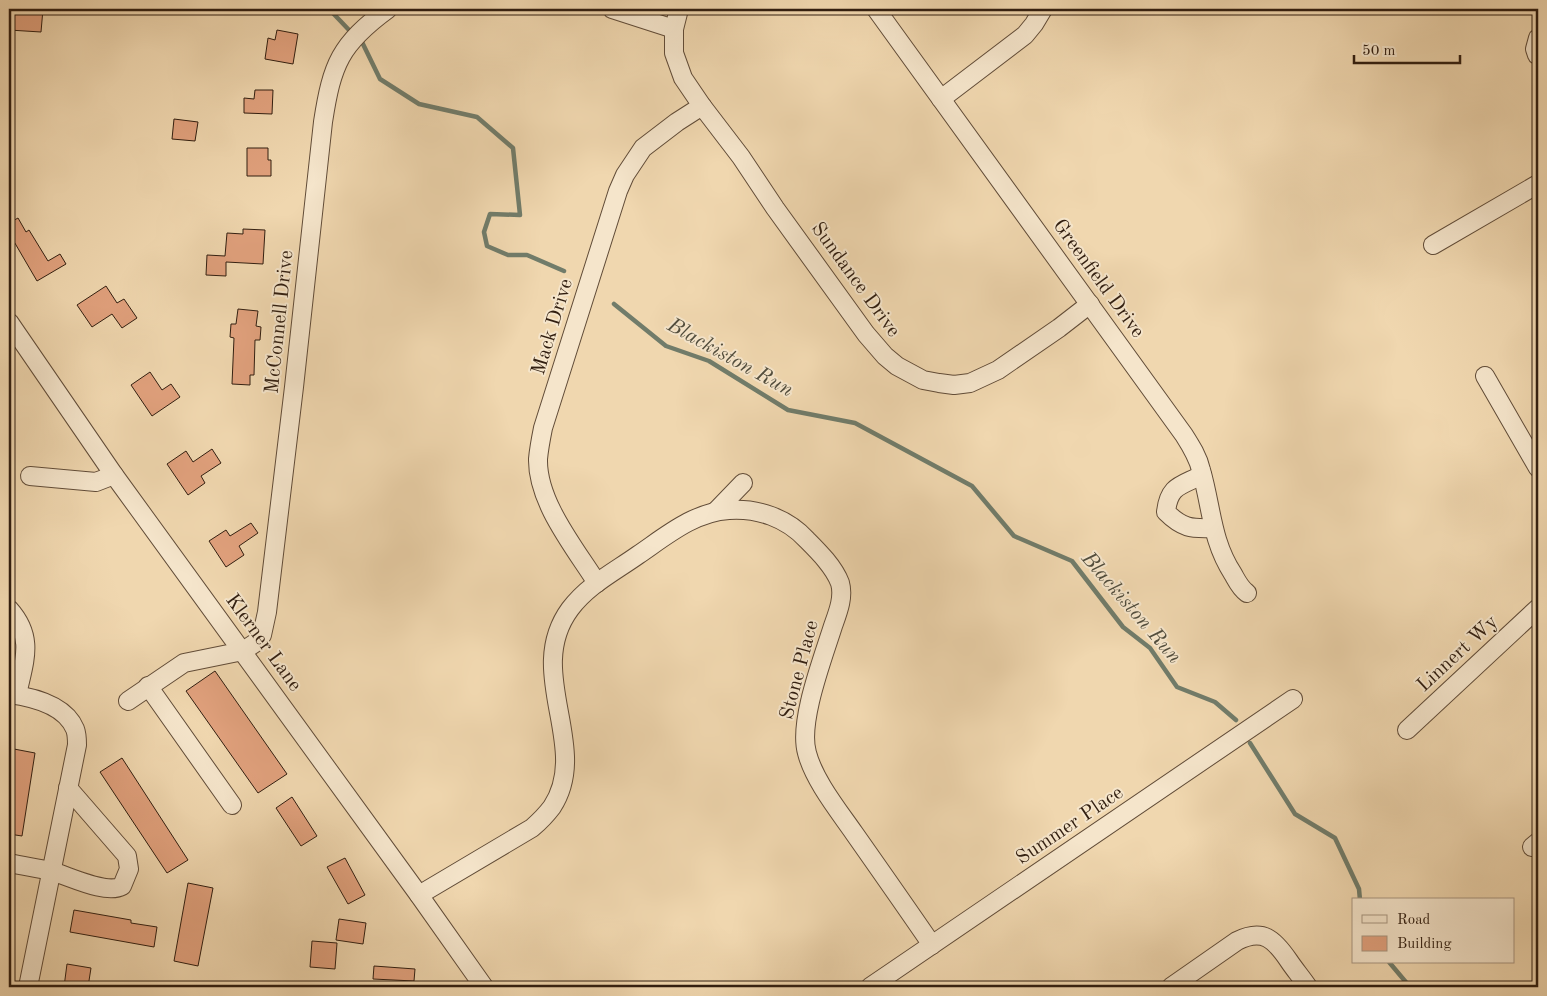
<svg xmlns="http://www.w3.org/2000/svg" width="1547" height="996" font-family="'Old Standard TT',serif">
	<style>
		.lines { fill: none; stroke-linecap: round; stroke-linejoin: round }
		.stream { stroke: #717c6a; stroke-width: 4.5 }
		.building { fill: #e1a17d; stroke: #311e10 }
		.minor-casing { stroke: #614c38; stroke-width: 20 }
		.minor { stroke: #f5e5cb; stroke-width: 18 }
		.labels { text-anchor: middle; dominant-baseline: central; stroke-width: 4; stroke-linejoin: round; paint-order: stroke }
		.street-label { font-size: 20px; fill: #311e10; stroke: #f5e5cb }
		.water-label { font-size: 21px; font-style: italic; fill: #514d3d; stroke: #f5e5cb }
	</style>
	<rect width="100%" height="100%" fill="#f0d7af"/>
	<filter id="stains"><feTurbulence type="fractalNoise" baseFrequency=".004" numOctaves="4"/><feColorMatrix values="0 0 0 0 .2 0 0 0 0 .09 0 0 0 0 .02 0 0 0 .5 -.17"/></filter>
	<radialGradient id="worn" r=".72"><stop offset=".6" stop-color="#630" stop-opacity="0"/><stop offset="1" stop-color="#630" stop-opacity=".3"/></radialGradient>
	<g class="lines">
		<!-- stream -->
		<g class="stream">
			<polyline points="329,9 349,30"/>
			<polyline points="362,42 380,79 419,104 477,117 513,148 520,215 490,214 484,232 487,246 508,255 527,255 564,271"/>
			<polyline points="614,304 666,346 709,361 788,410 855,423 972,486 1014,536 1072,561 1123,627 1150,648 1177,687 1215,702 1236,720"/>
			<polyline points="1250,743 1295,814 1335,838 1359,889 1360,900"/>
			<polyline points="1389,962 1410,987"/>
		</g>
	</g>
	<!-- building -->
	<g class="building">
		<polygon points="9,9 43,9 41,32 9,30"/>
		<polygon points="277,30 298,34 293,64 265,59 268,38 275,40"/>
		<polygon points="255,90 273,90 272,114 244,113 244,98 254,99"/>
		<polygon points="174,119 198,122 195,141 172,139"/>
		<polygon points="247,148 268,148 268,160 271,160 271,176 247,176"/>
		<polygon points="18,218 26,232 29,230 48,261 60,254 66,264 37,281 9,233 9,223"/>
		<polygon points="243,229 265,230 263,264 226,262 226,276 206,275 207,255 225,256 227,233 243,234"/>
		<polygon points="106,286 117,303 124,299 137,318 122,328 112,314 92,327 77,305"/>
		<polygon points="238,309 258,311 256,326 261,327 260,340 255,340 254,375 250,375 250,385 232,384 234,338 230,337 231,324 236,324"/>
		<polygon points="150,372 162,390 171,384 180,397 152,416 131,385"/>
		<polygon points="212,449 221,463 201,476 205,483 188,495 167,464 186,451 193,462"/>
		<polygon points="251,523 258,533 239,546 244,555 226,567 209,541 226,530 230,536"/>
		<polygon points="215,671 287,774 258,793 186,691"/>
		<polygon points="14,749 35,753 22,836 9,834 9,780"/>
		<polygon points="122,758 188,860 167,873 100,772"/>
		<polygon points="292,797 317,836 301,846 276,808"/>
		<polygon points="345,858 365,895 348,904 327,867"/>
		<polygon points="188,883 213,888 198,966 174,961"/>
		<polygon points="74,910 131,920 131,923 157,927 154,947 70,932"/>
		<polygon points="339,919 366,923 363,944 336,940"/>
		<polygon points="312,941 337,943 335,969 310,967"/>
		<polygon points="67,964 91,968 88,987 64,987"/>
		<polygon points="374,966 415,969 414,981 373,979"/>
	</g>
	<g class="lines">
		<!-- minor casing -->
		<g class="minor-casing">
			<g id="minor">
				<polyline points="612,9 674,29"/>
				<polyline points="679,9 674,29 674,53 683,78 702,106 741,157 775,208 866,334 885,356 897,366 923,380 939,383 954,385 970,383 998,370 1059,328 1090,304"/>
				<path d="M876 9 1184 435C1191 446 1198 457 1201 470 1212 508 1211 540 1233 574 1237 581 1240 588 1247 593"/>
				<polyline points="1537,55 1535,49 1538,38"/>
				<polyline points="941,99 1025,35 1034,24 1043,9"/>
				<polyline points="1433,245 1538,184"/>
				<polyline points="9,322 114,475 419,895 484,987"/>
				<polyline points="1485,376 1538,468"/>
				<path d="M1202 475C1181 486 1169 485 1166 512 1182 528 1191 529 1213 528"/>
				<polyline points="30,476 96,482 114,475"/>
				<polyline points="716,511 743,483"/>
				<path d="M597 583C575 548 537 502 538 459 539 448 541 438 543 428L618 191 625 175 643 148 677 122 702 106"/>
				<path d="M9 609C35 638 24 661 17 695"/>
				<polyline points="148,686 232,805"/>
				<path d="M9 694C32 697 65 705 75 729 77 734 77 740 77 745L28 987"/>
				<path d="M128 701 184 663 243 651 258 641 262 635 267 612 294 387 323 122C332 64 340 44 388 9"/>
				<polyline points="1407,730 1538,608"/>
				<polyline points="1532,847 1538,842"/>
				<path d="M9 863C23 866 37 868 51 871 69 876 106 895 122 886L129 869 127 856 68 788"/>
				<path d="M419 895 532 828C539 822 546 815 552 807 592 746 523 673 570 609 588 585 614 572 638 555 666 536 694 512 729 510 758 508 787 518 807 540 819 552 834 567 840 583 844 597 838 612 833 626 823 658 798 722 807 753 814 780 838 810 854 833 880 870 906 907 932 945"/>
				<polyline points="870,987 1293,699"/>
				<path d="M1171 987 1237 941C1263 928 1274 939 1289 961 1295 970 1302 978 1308 987"/>
			</g>
		</g>
		<!-- minor -->
		<use href="#minor" class="minor"/>
	</g>
	<g class="labels">
		<!-- street labels -->
		<g class="street-label">
			<text transform="translate(1098 279) rotate(54)">Greenfield Drive</text>
			<text transform="translate(855 280) rotate(54)">Sundance Drive</text>
			<text transform="translate(280 322) rotate(-84)">McConnell Drive</text>
			<text transform="translate(553 327) rotate(-73)">Mack Drive</text>
			<text transform="translate(263 643) rotate(54)">Klerner Lane</text>
			<text transform="translate(1458 654) rotate(-43)">Linnert Wy</text>
			<text transform="translate(800 670) rotate(-75)">Stone Place</text>
			<text transform="translate(1070 826) rotate(-34)">Summer Place</text>
		</g>
		<!-- water labels -->
		<g class="water-label">
			<text transform="translate(730 358) rotate(29)">Blackiston Run</text>
			<text transform="translate(1131 608) rotate(49)">Blackiston Run</text>
		</g>
	</g>
	<!-- margin -->
	<rect width="1547" height="996" fill="none" stroke="#f0d7af" stroke-width="30"/>
	<rect x="10" y="10" width="1527" height="976" fill="none" stroke="#311e10" stroke-width="2.5"/>
	<rect x="15" y="15" width="1517" height="966" fill="none" stroke="#311e10"/>
	<!-- legend -->
	<rect x="1352" y="898" width="162" height="65" fill="#f5e5cb" stroke="#a79580"/>
	<rect x="1362" y="915" width="25" height="8" fill="#f5e5cb" stroke="#a79580"/>
	<text x="1397" y="924" font-size="15" fill="#311e10">Road</text>
	<rect x="1362" y="936" width="25" height="15" fill="#e1a17d" stroke="#a79580"/>
	<text x="1397" y="948" font-size="15" fill="#311e10">Building</text>
	<!-- scale -->
	<path d="M1354 55v8h106v-8" fill="none" stroke="#311e10" stroke-width="2.5"/>
	<text x="1362" y="55" font-size="15" fill="#311e10" stroke="#f5e5cb" stroke-width="4" paint-order="stroke">50 m</text>
	<rect width="100%" height="100%" filter="url(#stains)"/>
	<rect width="100%" height="100%" fill="url(#worn)"/>
</svg>
